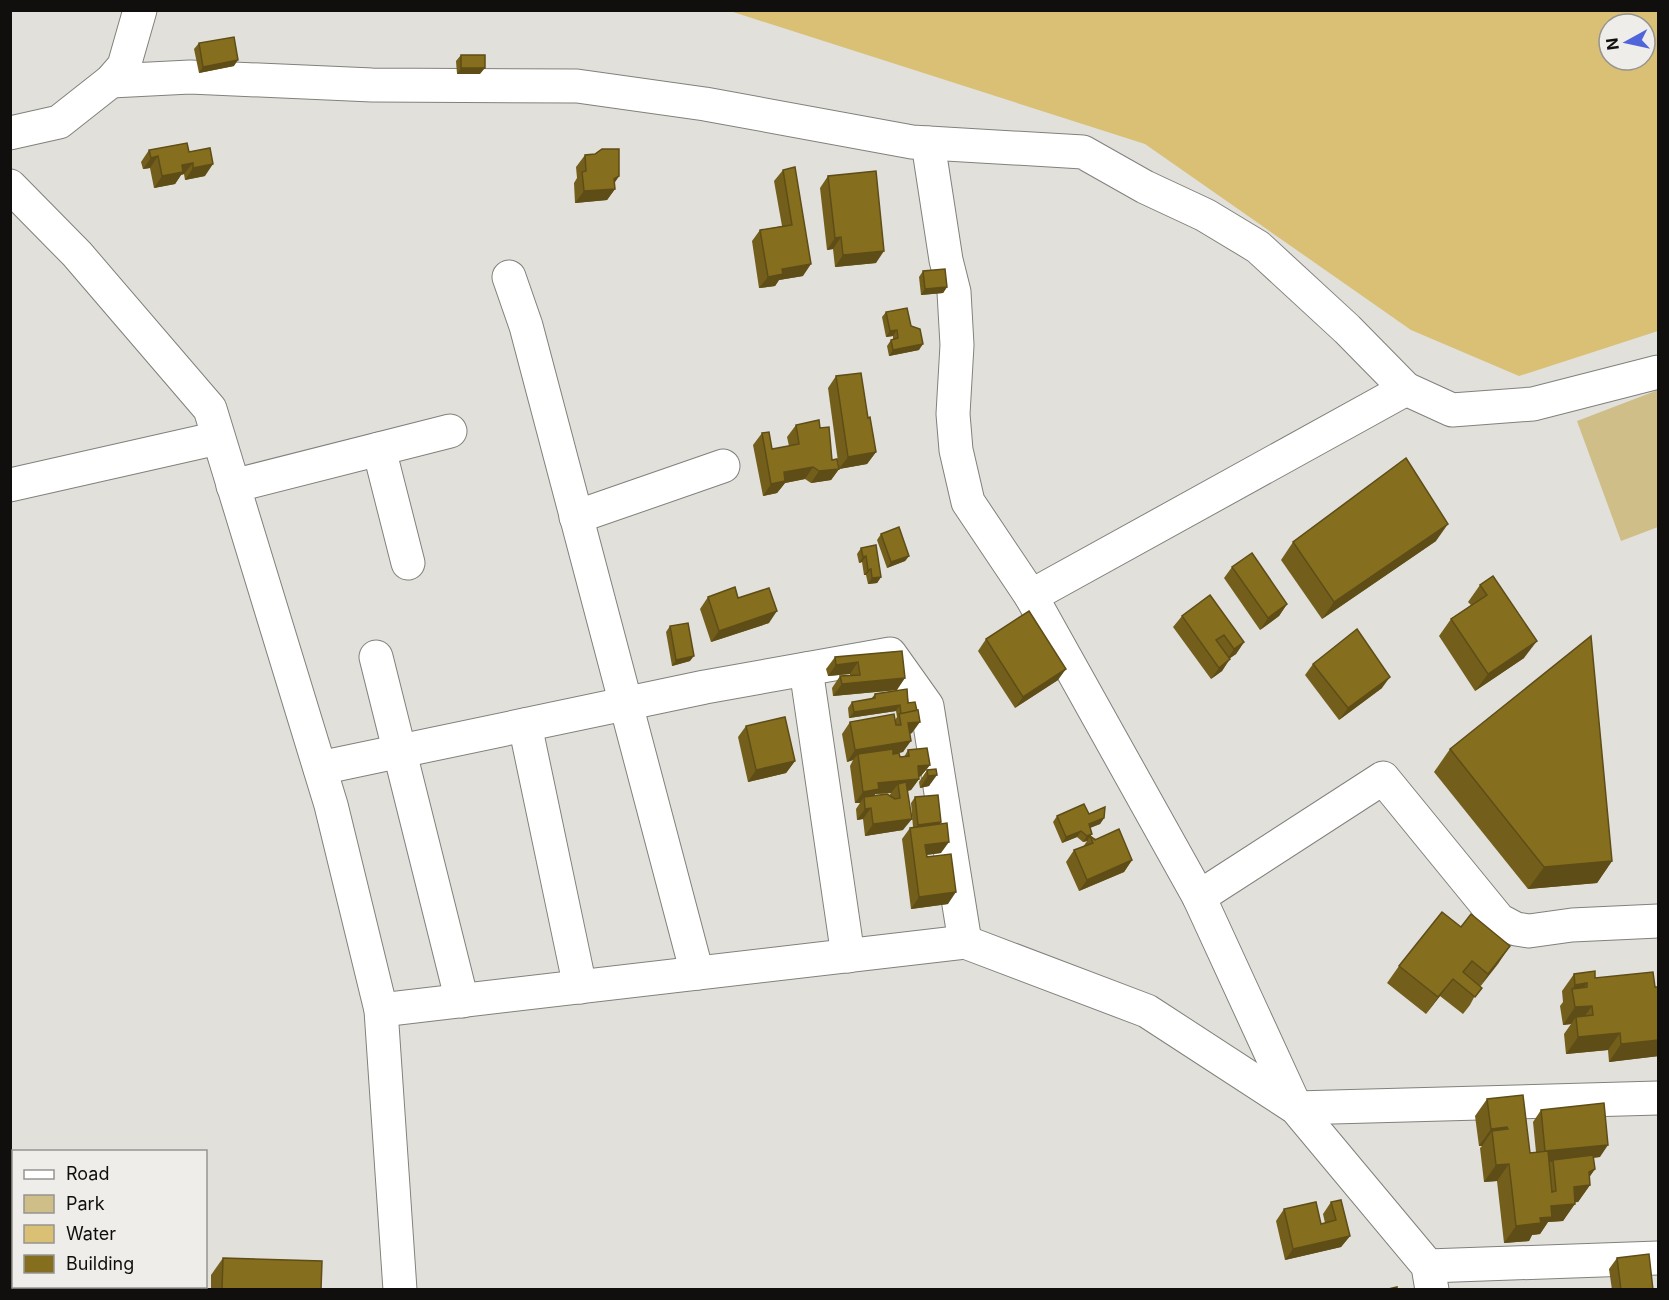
<svg xmlns="http://www.w3.org/2000/svg" width="1669" height="1300" font-family="Inter,sans-serif">
	<style>
		.green { fill: #d0be89 }
		.water { fill: #d9c075; fill-rule: evenodd }
		.lines { fill: none; stroke-linecap: round; stroke-linejoin: round }
		.minor-casing { stroke: #81807c; stroke-width: 35 }
		.minor { stroke: #fff; stroke-width: 33 }
		.wall { fill: #735f1b; fill-rule: evenodd }
		.shaded-wall { fill: #5e4d16 }
		.building { fill: #866e1f; stroke: #5e4d16; stroke-width: 1.5 }
	</style>
	<rect width="100%" height="100%" fill="#e1e0db"/>
	<!-- green -->
	<polygon class="green" points="1658,390 1658,527 1621,541 1577,421"/>
	<!-- water -->
	<path class="water" d="M730 11H1658V331L1519 376 1411 330 1145 144ZM1609 24H1645V60H1609Z"/>
	<g class="lines">
		<!-- minor casing -->
		<g class="minor-casing">
			<g id="minor">
				<polyline points="111,81 190,77 372,85 577,86 705,104 912,142 1083,152 1145,187 1205,215 1258,247 1347,329 1406,389 1452,410 1533,404 1658,372"/>
				<polyline points="10,133 59,122 111,81 124,66 140,10"/>
				<polyline points="928,143 946,260 954,292 957,345 953,414 956,450 968,502 1031,596 1406,389"/>
				<polyline points="10,186 77,254 210,409 331,805 381,1010 400,1290"/>
				<polyline points="509,277 526,326 697,973"/>
				<polyline points="379,449 408,563"/>
				<polyline points="10,485 218,438"/>
				<polyline points="233,486 450,431"/>
				<polyline points="576,517 723,466"/>
				<polyline points="1031,596 1199,897 1296,1108 1658,1098"/>
				<polyline points="376,657 462,1001"/>
				<polyline points="806,669 848,956"/>
				<polyline points="525,725 580,987"/>
				<polyline points="320,768 705,687 890,654 927,706 965,942"/>
				<polyline points="1199,897 1383,778 1499,920 1516,929 1529,931 1572,925 1658,921"/>
				<polyline points="381,1010 965,942 1147,1011 1296,1108 1428,1266 1432,1290"/>
				<polyline points="1428,1266 1658,1258"/>
			</g>
		</g>
		<!-- minor -->
		<use href="#minor" class="minor"/>
	</g>
	<!-- wall -->
	<g class="wall">
		<polygon points="199,43 234,66 199,73 194,49"/>
		<polygon points="461,55 480,74 457,74 456,61"/>
		<polygon points="149,150 189,152 205,176 185,180 184,174 181,175 175,184 154,188 150,168 143,169 141,162"/>
		<polygon points="595,154 619,176 615,182 615,189 607,200 575,203 574,183 577,178 576,167 585,155"/>
		<polygon points="783,170 803,276 779,280 775,286 759,288 752,241 760,230 782,226 774,181"/>
		<polygon points="828,176 876,263 835,267 833,249 827,250 820,188"/>
		<polygon points="923,271 947,287 943,293 921,295 919,277"/>
		<polygon points="886,312 911,326 919,350 889,356 887,346 891,340 893,340 893,336 886,337 882,317"/>
		<polygon points="836,376 876,452 867,464 839,469 828,388"/>
		<polygon points="796,425 820,428 832,460 839,469 831,480 811,483 805,479 785,483 777,493 763,496 753,445 762,433 772,449 789,446 787,437"/>
		<polygon points="881,534 909,556 905,561 887,568 877,540"/>
		<polygon points="1436,541 1322,619 1281,560 1293,542"/>
		<polygon points="861,548 881,577 877,583 868,584 866,575 864,575 862,562 859,563 857,554"/>
		<polygon points="1232,567 1287,604 1279,616 1260,630 1224,578"/>
		<polygon points="1493,576 1524,658 1475,691 1439,636 1451,619 1471,605 1468,602 1480,585"/>
		<polygon points="708,597 738,598 769,623 711,642 700,609"/>
		<polygon points="1182,616 1244,642 1236,654 1230,658 1222,671 1211,679 1173,627"/>
		<polygon points="670,626 690,661 672,666 666,632"/>
		<polygon points="986,639 1058,680 1015,708 978,651"/>
		<polygon points="902,651 897,690 833,696 832,688 840,676 850,676 850,674 828,676 826,669 835,657"/>
		<polygon points="1313,664 1382,688 1339,720 1305,675"/>
		<path d="M907 689 912 733 910 734 903 752 899 753 900 757H904L908 750 930 765 921 776 919 777V779L911 790 908 791 903 830 865 836 863 819 857 820 856 809 860 803H855L850 766 853 760 847 762 842 734 850 722 895 720 897 717 896 711 849 718 848 708 852 702 871 699 875 694ZM891 793 889 796H874L875 794Z"/>
		<polygon points="746,726 795,761 786,773 748,782 738,737"/>
		<polygon points="1450,749 1612,861 1597,883 1528,889 1434,772"/>
		<polygon points="936,769 929,786 920,788 919,782 927,770"/>
		<polygon points="915,797 941,822 940,824 941,853 926,855 948,904 911,909 902,839 910,828 913,827 911,803"/>
		<polygon points="1089,814 1104,818 1100,824 1090,828 1091,836 1132,860 1124,872 1079,891 1066,862 1074,850 1083,847 1087,841 1083,842 1077,837 1062,843 1053,822 1057,816"/>
		<polygon points="1461,927 1510,946 1480,986 1470,1005 1463,1014 1440,996 1426,1014 1387,983 1399,966"/>
		<polygon points="1574,974 1595,978 1659,1056 1609,1062 1608,1050 1566,1054 1564,1034 1571,1024 1563,1025 1560,1006 1563,1002 1562,991"/>
		<polygon points="1487,1099 1530,1153 1536,1152 1533,1122 1541,1110 1600,1157 1593,1158 1595,1169 1590,1176 1590,1185 1578,1202 1575,1202 1563,1221 1548,1222 1540,1234 1532,1235 1529,1241 1504,1243 1497,1181 1484,1182 1480,1148 1482,1146 1479,1146 1475,1116"/>
		<polygon points="1331,1202 1350,1236 1341,1247 1285,1260 1276,1221 1284,1209 1321,1224 1325,1223 1323,1214"/>
		<polygon points="223,1258 321,1290 211,1290 211,1275"/>
		<polygon points="1617,1258 1653,1290 1612,1290 1609,1269"/>
	</g>
	<!-- shaded-wall -->
	<g class="shaded-wall">
		<polygon points="238,60 234,66 199,73 203,67"/>
		<polygon points="461,68 485,68 480,74 457,74"/>
		<polygon points="158,156 150,168 143,169 151,158"/>
		<polygon points="193,163 184,174 181,175 175,184 154,188 162,176 182,165"/>
		<polygon points="213,164 205,176 185,180 193,168"/>
		<polygon points="619,176 611,188 615,189 607,200 575,203 584,191 614,179"/>
		<polygon points="841,237 833,249 827,250 835,238"/>
		<polygon points="884,251 876,263 835,267 843,255"/>
		<polygon points="811,264 803,276 779,280 775,286 759,288 768,277 782,269"/>
		<polygon points="947,287 943,293 921,295 925,289"/>
		<polygon points="897,330 893,336 886,337 890,331"/>
		<polygon points="923,344 919,350 889,356 893,350"/>
		<polygon points="876,452 867,464 839,469 848,457"/>
		<polygon points="813,467 805,479 785,483 777,493 763,496 771,484 784,472"/>
		<polygon points="839,469 831,480 811,483 819,471"/>
		<polygon points="1448,524 1436,541 1322,619 1334,602"/>
		<polygon points="866,556 862,562 859,563 863,557"/>
		<polygon points="909,556 905,561 887,568 891,562"/>
		<polygon points="871,569 866,575 864,575 868,570"/>
		<polygon points="881,577 877,583 868,584 872,578"/>
		<polygon points="1287,604 1279,616 1260,630 1268,618"/>
		<polygon points="777,611 769,623 711,642 719,631"/>
		<polygon points="1537,641 1524,658 1475,691 1488,674"/>
		<polygon points="1244,642 1236,654 1226,661 1234,649"/>
		<polygon points="694,656 690,661 672,666 676,660"/>
		<polygon points="1230,659 1222,671 1211,679 1219,668"/>
		<polygon points="858,662 850,674 828,676 836,665"/>
		<polygon points="1066,669 1058,680 1015,708 1023,697"/>
		<polygon points="1390,677 1382,688 1339,720 1348,708"/>
		<polygon points="905,678 897,690 833,696 842,684"/>
		<polygon points="900,705 896,711 849,718 854,712"/>
		<polygon points="920,722 912,733 900,735 908,723"/>
		<polygon points="911,741 903,752 859,760 858,754 853,760 847,762 855,750"/>
		<polygon points="795,761 786,773 748,782 756,770"/>
		<polygon points="930,765 921,776 910,778 918,766"/>
		<polygon points="937,775 929,786 920,788 928,776"/>
		<polygon points="919,779 911,790 899,792 898,784 891,793 875,794 871,801 864,797 860,803 855,803 863,792 878,783"/>
		<polygon points="871,808 863,819 857,820 865,809"/>
		<polygon points="1104,818 1100,824 1084,830 1089,824"/>
		<polygon points="912,819 903,830 865,836 873,824"/>
		<polygon points="941,822 937,828 914,830 918,825"/>
		<polygon points="1081,831 1077,837 1062,843 1066,837"/>
		<polygon points="1092,834 1087,841 1083,842 1087,836"/>
		<polygon points="949,842 941,853 917,856 925,845"/>
		<polygon points="1132,860 1124,872 1079,891 1087,880"/>
		<polygon points="1612,861 1597,883 1528,889 1544,867"/>
		<polygon points="956,892 948,904 911,909 919,897"/>
		<polygon points="1510,946 1498,964 1476,992 1488,974"/>
		<polygon points="1453,979 1440,996 1426,1014 1438,997"/>
		<polygon points="1587,983 1575,1001 1572,989 1563,1002 1575,985"/>
		<polygon points="1592,1006 1580,1023 1576,1017 1571,1024 1563,1025 1575,1007"/>
		<polygon points="1620,1033 1608,1050 1566,1054 1578,1037"/>
		<polygon points="1659,1040 1659,1056 1609,1062 1621,1044"/>
		<polygon points="1507,1127 1495,1144 1492,1131 1482,1146 1479,1146 1491,1129"/>
		<polygon points="1608,1145 1600,1157 1553,1161 1553,1160 1552,1162 1537,1163 1545,1151"/>
		<polygon points="1509,1164 1497,1181 1484,1182 1496,1165"/>
		<polygon points="1595,1169 1583,1186 1590,1185 1578,1202 1562,1204 1574,1187 1589,1172"/>
		<polygon points="1575,1204 1563,1221 1548,1222 1540,1234 1532,1235 1529,1241 1504,1243 1516,1226 1540,1218 1551,1206"/>
		<polygon points="1350,1236 1341,1247 1285,1260 1293,1249"/>
	</g>
	<!-- building -->
	<g class="building">
		<polygon points="234,37 238,60 203,67 199,43"/>
		<rect x="461" y="55" width="24" height="13"/>
		<polygon points="187,143 189,152 210,148 213,164 193,168 193,163 182,165 183,172 162,176 158,156 151,158 149,150"/>
		<polygon points="602,149 619,149 619,176 614,179 615,189 584,191 582,172 586,171 585,155 595,154"/>
		<polygon points="795,167 811,264 782,269 783,274 768,277 760,230 792,225 783,170"/>
		<polygon points="876,171 884,251 843,255 841,237 835,238 828,176"/>
		<polygon points="945,269 947,287 925,289 923,271"/>
		<polygon points="907,308 911,326 920,329 923,344 893,350 891,340 898,338 897,330 890,331 886,312"/>
		<polygon points="861,373 868,418 870,417 876,452 848,457 836,376"/>
		<polygon points="819,420 820,428 829,427 832,460 837,459 839,469 819,471 813,467 784,472 785,481 771,484 762,433 769,432 772,449 799,444 796,425"/>
		<polygon points="1406,458 1448,524 1334,602 1293,542"/>
		<polygon points="899,527 909,556 891,562 881,534"/>
		<polygon points="876,545 881,577 872,578 871,569 868,570 866,556 863,557 861,548"/>
		<polygon points="1252,553 1287,604 1268,618 1232,567"/>
		<polygon points="1493,576 1537,641 1488,674 1451,619 1487,595 1480,585"/>
		<polygon points="735,587 738,598 769,588 777,611 719,631 708,597"/>
		<polygon points="1210,595 1244,642 1234,649 1224,635 1216,640 1230,659 1219,668 1182,616"/>
		<polygon points="1029,611 1066,669 1023,697 986,639"/>
		<polygon points="688,623 694,656 676,660 670,626"/>
		<polygon points="1357,629 1390,677 1348,708 1313,664"/>
		<polygon points="1591,636 1612,861 1544,867 1450,749"/>
		<polygon points="902,651 905,678 842,684 840,676 860,675 858,662 836,665 835,657"/>
		<polygon points="907,689 908,703 915,702 917,711 901,714 900,705 854,712 852,702 875,698 875,694"/>
		<polygon points="918,710 920,722 908,723 911,741 855,750 850,722 894,714 896,725 901,725 899,714"/>
		<polygon points="785,717 795,761 756,770 746,726"/>
		<polygon points="927,748 930,765 918,766 919,779 878,783 879,789 863,792 858,754 893,749 893,754 899,753 900,757 909,756 908,750"/>
		<polygon points="936,769 937,775 928,776 927,770"/>
		<polygon points="906,782 912,819 873,824 871,808 865,809 864,797 887,794 895,799 900,798 898,784"/>
		<polygon points="938,795 941,822 918,825 915,797"/>
		<polygon points="1084,804 1089,814 1105,807 1104,818 1089,824 1092,834 1087,836 1081,831 1066,837 1057,816"/>
		<polygon points="947,823 949,842 925,845 927,857 951,854 956,892 919,897 910,828"/>
		<polygon points="1119,829 1132,860 1087,880 1074,850 1093,843 1090,836 1095,840"/>
		<polygon points="1442,912 1461,927 1471,914 1510,946 1488,974 1472,961 1463,972 1482,988 1475,997 1453,979 1438,997 1399,966"/>
		<polygon points="1595,971 1595,978 1653,972 1655,987 1659,987 1659,1040 1621,1044 1620,1033 1578,1037 1576,1017 1593,1015 1592,1006 1575,1007 1572,989 1587,987 1587,983 1575,985 1574,974"/>
		<polygon points="1523,1095 1530,1153 1548,1151 1552,1192 1556,1191 1553,1160 1593,1155 1595,1169 1589,1172 1590,1185 1574,1187 1575,1204 1551,1206 1552,1217 1540,1218 1541,1223 1516,1226 1509,1164 1496,1165 1492,1131 1508,1129 1507,1127 1491,1129 1487,1099"/>
		<polygon points="1604,1103 1608,1145 1545,1151 1541,1110"/>
		<polygon points="1341,1200 1350,1236 1293,1249 1284,1209 1316,1202 1321,1224 1336,1220 1331,1202"/>
		<polygon points="1649,1254 1653,1290 1621,1290 1617,1258"/>
		<polygon points="223,1258 322,1261 321,1290 222,1290"/>
		<polygon points="1397,1287 1397,1290 1384,1290"/>
	</g>
	<!-- border -->
	<rect width="1669" height="1300" fill="none" stroke="#100f0e" stroke-width="24"/>
	<!-- legend -->
	<rect x="12" y="1150" width="195" height="138" fill="#eeede9" stroke="#959491" stroke-width="1.5"/>
	<rect x="24" y="1170" width="30" height="9" fill="#ffffff" stroke="#959491" stroke-width="1.5"/>
	<text x="66" y="1180" font-size="18" fill="#100f0e">Road</text>
	<rect x="24" y="1195" width="30" height="18" fill="#d0be89" stroke="#959491" stroke-width="1.5"/>
	<text x="66" y="1210" font-size="18" fill="#100f0e">Park</text>
	<rect x="24" y="1225" width="30" height="18" fill="#d9c075" stroke="#959491" stroke-width="1.5"/>
	<text x="66" y="1240" font-size="18" fill="#100f0e">Water</text>
	<rect x="24" y="1255" width="30" height="18" fill="#866e1f" stroke="#959491" stroke-width="1.5"/>
	<text x="66" y="1270" font-size="18" fill="#100f0e">Building</text>
	<!-- north arrow -->
	<g transform="translate(1627 42) rotate(262)"><circle r="28" fill="#eeede9" stroke="#959491" stroke-width="1.5"/>
	<path d="M0-4.5L10 22L0 15L-10 22Z" fill="#5065da"/>
	<text y="-9" font-size="16" font-weight="bold" text-anchor="middle" fill="#100f0e">N</text>
	</g>
</svg>
